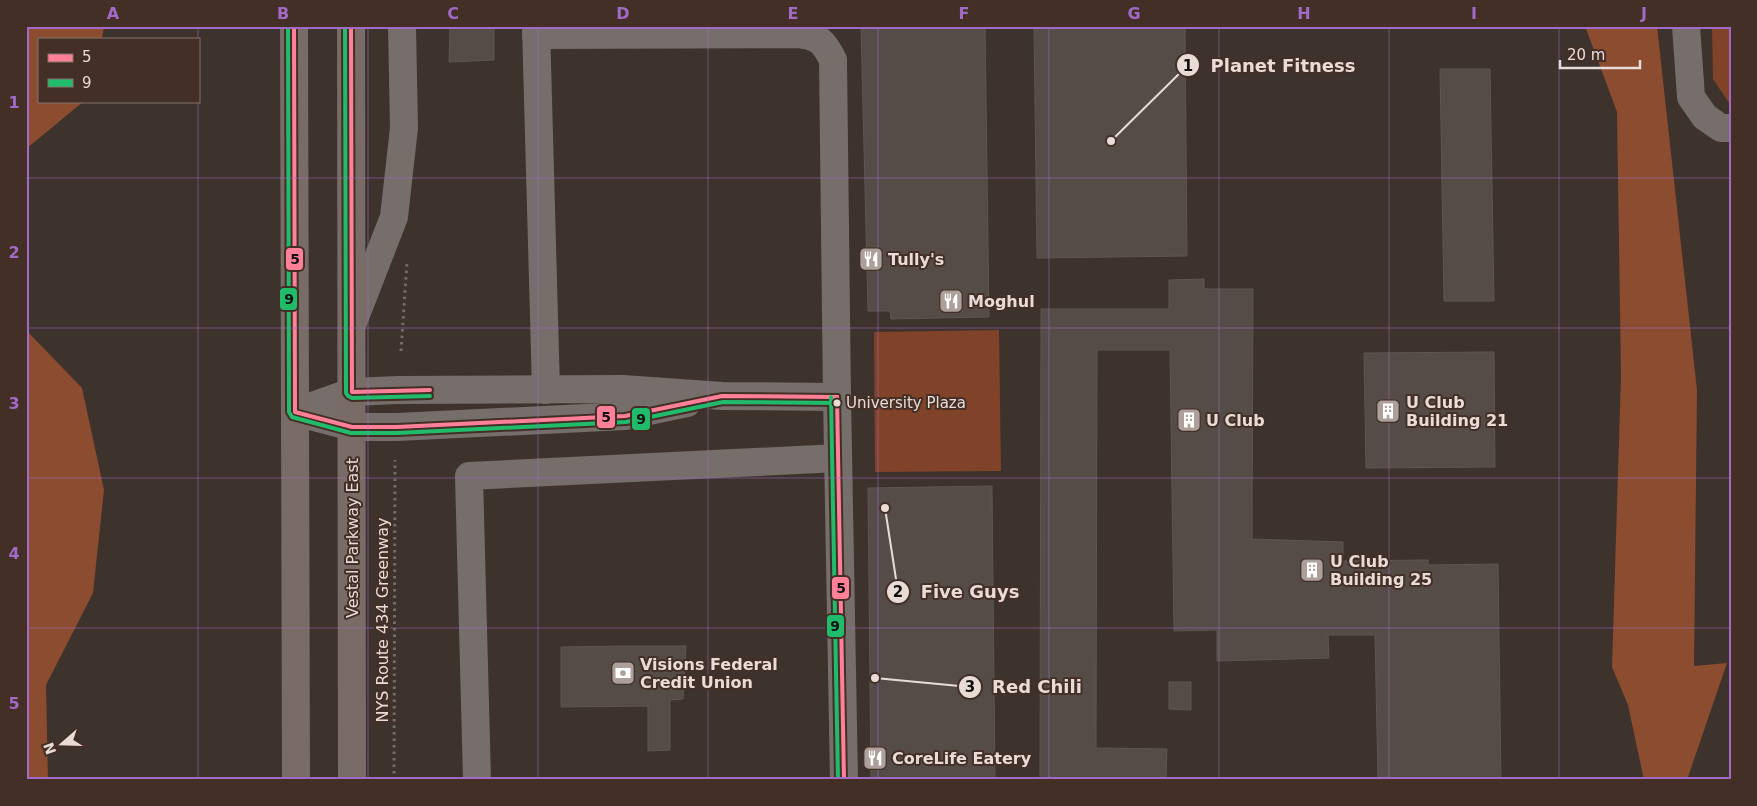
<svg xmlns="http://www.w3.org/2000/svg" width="1757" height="806" font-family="'DejaVu Sans',sans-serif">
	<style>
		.green { fill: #804228 }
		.forest { fill: #8c4c2f }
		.building { fill: #554c47; stroke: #5f5651 }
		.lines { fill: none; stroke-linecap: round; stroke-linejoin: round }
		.path { stroke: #756e6a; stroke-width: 3; stroke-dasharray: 2.5 4; stroke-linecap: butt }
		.minor { stroke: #766e6a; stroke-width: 28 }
		.major { stroke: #796b65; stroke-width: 28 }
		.bus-1-casing { stroke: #432f26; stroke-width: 8 }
		.bus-2-casing { stroke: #432f26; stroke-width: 8 }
		.bus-1 { stroke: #ff8098; stroke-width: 4 }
		.bus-2 { stroke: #20bc6c; stroke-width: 4 }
		.grid { fill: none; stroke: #a26ac7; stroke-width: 1; stroke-opacity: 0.55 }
		.bus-dot { fill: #e9dcd7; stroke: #432f26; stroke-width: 2 }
		.labels { text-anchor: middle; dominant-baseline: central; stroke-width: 4; stroke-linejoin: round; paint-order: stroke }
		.bus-label { font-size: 15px; fill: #e9dcd7; stroke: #432f26; text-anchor: start }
		.poi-label { font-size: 16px; font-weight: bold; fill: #e9dcd7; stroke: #432f26; text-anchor: start }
		.street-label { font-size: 16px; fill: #e9dcd7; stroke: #432f26 }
		.leader { fill: none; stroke: #e9dcd7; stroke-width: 2 }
		.callout-dot { fill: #e9dcd7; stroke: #432f26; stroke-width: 2 }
		.mark-label { font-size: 15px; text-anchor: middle; font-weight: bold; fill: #111 }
		.callout-label { font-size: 18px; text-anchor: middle; font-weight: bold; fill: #e9dcd7; stroke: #432f26; stroke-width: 4; stroke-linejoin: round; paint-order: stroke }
		.line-badge { stroke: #432f26; stroke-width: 2 }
		.pale-badge-label { font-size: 14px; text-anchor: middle; font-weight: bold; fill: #111 }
		.neatline { fill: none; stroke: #a26ac7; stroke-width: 2 }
		.grid-label { font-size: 16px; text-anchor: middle; font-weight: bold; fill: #a26ac7 }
	</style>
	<rect width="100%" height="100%" fill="#3d322c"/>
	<!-- green -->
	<g class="green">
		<polygon points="1712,26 1731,26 1731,106 1713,79"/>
		<polygon points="999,330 1001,471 875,472 874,332"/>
	</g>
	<!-- forest -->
	<g class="forest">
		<polygon points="26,26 104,26 102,39 39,39 39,101 84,101 26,149"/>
		<polygon points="1585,26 1657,26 1697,390 1694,666 1727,663 1687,780 1644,780 1628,705 1612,667 1621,376 1617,112"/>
		<polygon points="26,330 82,388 104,490 93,593 46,685 48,780 26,780"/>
	</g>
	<!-- building -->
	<g class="building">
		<polygon points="450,26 494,26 494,60 449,62"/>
		<polygon points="861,26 985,26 989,317 891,319 890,311 868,311"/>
		<polygon points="1034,26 1185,26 1187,256 1037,258"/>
		<polygon points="1440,69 1490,69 1494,301 1444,301"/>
		<polygon points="1204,279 1204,289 1253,289 1252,539 1343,542 1343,561 1428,560 1428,565 1498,564 1501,780 1378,780 1375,635 1328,635 1329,658 1217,661 1217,630 1174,631 1170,350 1097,350 1096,748 1167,749 1166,780 1040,780 1041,309 1169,309 1169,280"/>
		<polygon points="1494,352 1495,467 1366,468 1364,353"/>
		<polygon points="992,486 995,779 871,780 868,488"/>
		<polygon points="622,646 686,646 683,699 670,700 670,750 648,751 648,706 561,707 561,647"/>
		<polygon points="1169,682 1191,682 1191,710 1169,709"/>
	</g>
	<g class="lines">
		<!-- path -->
		<g class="path">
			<polyline points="401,351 407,262"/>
			<polyline points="394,780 395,460"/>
		</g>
		<!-- minor -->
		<g class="minor">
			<polyline points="536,26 546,390"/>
			<polyline points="1686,26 1691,97 1705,117 1721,128 1731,128"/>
			<path d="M536 35 798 34C819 36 824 42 833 60L837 397 844 780"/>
			<polyline points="352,325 394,217 404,128 402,26"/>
			<polyline points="295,412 352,392 398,390 623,389 722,396 837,397"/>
			<polyline points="295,412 352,427 397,427 625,416 687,403"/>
			<polyline points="477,780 469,476 838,458"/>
		</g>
		<!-- major -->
		<g class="major">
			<polyline points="294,26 296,780"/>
			<polyline points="351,26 352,780"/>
		</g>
		<!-- bus-1 casing -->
		<g class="bus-1-casing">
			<g id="bus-1">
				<polyline points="294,26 295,412 352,427 397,427 625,416 722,396 837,397"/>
				<polyline points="351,26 352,392 430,390"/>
				<polyline points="837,397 844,780"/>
			</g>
		</g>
		<!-- bus-2 casing -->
		<g class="bus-2-casing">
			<g id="bus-2">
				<polyline points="288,26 289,412 292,417 351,433 397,433 626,422 723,402 837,403"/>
				<polyline points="345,26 346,393 348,396 352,398 430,396"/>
				<polyline points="831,397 838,780"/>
			</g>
		</g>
		<!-- bus-1 -->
		<use href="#bus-1" class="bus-1"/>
		<!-- bus-2 -->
		<use href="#bus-2" class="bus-2"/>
	</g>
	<!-- grid -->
	<path class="grid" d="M198 26V39M368 26V780M538 26V780M708 26V780M878 26V780M1049 26V780M1219 26V780M1389 26V780M1559 26V780M198 101V780M26 178H1731M26 328H1731M26 478H1731M26 628H1731"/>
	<!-- icons -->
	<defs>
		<g id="restaurant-square" transform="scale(1.25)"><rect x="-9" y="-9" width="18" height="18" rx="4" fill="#ada09b" stroke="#432f26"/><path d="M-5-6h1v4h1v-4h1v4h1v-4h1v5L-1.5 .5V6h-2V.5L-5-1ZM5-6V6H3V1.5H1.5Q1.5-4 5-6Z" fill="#fff"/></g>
		<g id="building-square" transform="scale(1.25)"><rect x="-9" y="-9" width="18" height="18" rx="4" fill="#ada09b" stroke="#432f26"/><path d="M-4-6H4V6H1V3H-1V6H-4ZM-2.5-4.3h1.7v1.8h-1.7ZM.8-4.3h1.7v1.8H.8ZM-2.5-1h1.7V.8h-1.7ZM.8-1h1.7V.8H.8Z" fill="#fff"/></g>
		<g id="bank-square" transform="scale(1.25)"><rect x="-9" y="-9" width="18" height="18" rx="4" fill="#ada09b" stroke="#432f26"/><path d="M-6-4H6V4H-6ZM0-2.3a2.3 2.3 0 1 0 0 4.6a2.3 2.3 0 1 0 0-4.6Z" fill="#fff"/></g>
	</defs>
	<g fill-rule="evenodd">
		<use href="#restaurant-square" x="871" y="259"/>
		<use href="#restaurant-square" x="951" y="301"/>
		<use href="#building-square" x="1388" y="411"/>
		<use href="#building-square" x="1189" y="420"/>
		<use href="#building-square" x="1312" y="570"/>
		<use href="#bank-square" x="623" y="673"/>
		<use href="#restaurant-square" x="875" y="758"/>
	</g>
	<!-- markers -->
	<circle class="bus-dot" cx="837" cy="403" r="4.5"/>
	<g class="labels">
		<!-- bus labels -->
		<g class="bus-label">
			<text x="846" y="403">University Plaza</text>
		</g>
		<!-- poi labels -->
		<g class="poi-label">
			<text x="888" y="259">Tully's</text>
			<text x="968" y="301">Moghul</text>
			<text x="1406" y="402">U Club<tspan x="1406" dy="18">Building 21</tspan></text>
			<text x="1206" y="420">U Club</text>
			<text x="1330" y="561">U Club<tspan x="1330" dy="18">Building 25</tspan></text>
			<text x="640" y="664">Visions Federal<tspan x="640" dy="18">Credit Union</tspan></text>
			<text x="892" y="758">CoreLife Eatery</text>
		</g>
		<!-- street labels -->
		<g class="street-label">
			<text transform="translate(352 538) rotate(-90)">Vestal Parkway East</text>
			<text transform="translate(382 620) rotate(-90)">NYS Route 434 Greenway</text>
		</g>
	</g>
	<!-- callouts -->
	<path class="leader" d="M1111 141L1188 65M885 508L898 592M875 678L970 687"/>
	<g class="callout-dot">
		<circle cx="1111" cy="141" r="5"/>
		<circle cx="885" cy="508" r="5"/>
		<circle cx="875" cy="678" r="5"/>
		<circle cx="1188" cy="65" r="12"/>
		<circle cx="898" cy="592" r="12"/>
		<circle cx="970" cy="687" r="12"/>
	</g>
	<g class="mark-label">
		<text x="1188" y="71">1</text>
		<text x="898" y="597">2</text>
		<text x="970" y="692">3</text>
	</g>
	<g class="callout-label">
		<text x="1283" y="72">Planet Fitness</text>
		<text x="970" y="598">Five Guys</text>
		<text x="1037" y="693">Red Chili</text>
	</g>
	<g class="line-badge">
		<rect x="285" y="247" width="19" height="24" rx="5" fill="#ff8098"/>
		<rect x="279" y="287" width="19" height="24" rx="5" fill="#20bc6c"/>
		<rect x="596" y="405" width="20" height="24" rx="5" fill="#ff8098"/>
		<rect x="631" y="407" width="20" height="24" rx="5" fill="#20bc6c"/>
		<rect x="831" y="576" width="19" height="24" rx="5" fill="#ff8098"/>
		<rect x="826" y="614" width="19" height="24" rx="5" fill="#20bc6c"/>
	</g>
	<g class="pale-badge-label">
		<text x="295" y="264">5</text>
		<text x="289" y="304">9</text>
		<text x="606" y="422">5</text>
		<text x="641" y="424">9</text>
		<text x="841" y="593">5</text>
		<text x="835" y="631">9</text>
	</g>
	<!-- border -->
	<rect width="1757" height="806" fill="none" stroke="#432f26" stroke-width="55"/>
	<!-- legend -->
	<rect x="38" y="38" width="162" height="65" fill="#432f26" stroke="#85746d"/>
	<rect x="48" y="54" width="25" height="8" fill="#ff8098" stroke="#85746d"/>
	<text x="82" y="62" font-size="15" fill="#e9dcd7">5</text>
	<rect x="48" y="79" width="25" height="8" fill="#20bc6c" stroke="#85746d"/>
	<text x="82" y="88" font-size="15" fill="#e9dcd7">9</text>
	<!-- north arrow -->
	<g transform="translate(62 744) rotate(250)" stroke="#432f26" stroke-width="4" paint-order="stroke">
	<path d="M0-4L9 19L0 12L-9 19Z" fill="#e9dcd7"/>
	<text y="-8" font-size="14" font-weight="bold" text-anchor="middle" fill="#e9dcd7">N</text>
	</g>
	<!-- scale -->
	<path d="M1560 60v8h80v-8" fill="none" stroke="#e9dcd7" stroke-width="2.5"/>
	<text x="1567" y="60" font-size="15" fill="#e9dcd7" stroke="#432f26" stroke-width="4" paint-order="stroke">20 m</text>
	<rect x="28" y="28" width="1702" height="750" class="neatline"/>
	<g class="grid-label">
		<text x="113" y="19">A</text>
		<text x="283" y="19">B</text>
		<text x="453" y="19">C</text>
		<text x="623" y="19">D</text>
		<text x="793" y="19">E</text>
		<text x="964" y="19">F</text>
		<text x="1134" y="19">G</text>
		<text x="1304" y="19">H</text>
		<text x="1474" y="19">I</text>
		<text x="1644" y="19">J</text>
		<text x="14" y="108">1</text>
		<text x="14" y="258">2</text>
		<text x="14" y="409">3</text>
		<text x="14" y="559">4</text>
		<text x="14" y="709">5</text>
	</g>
</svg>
